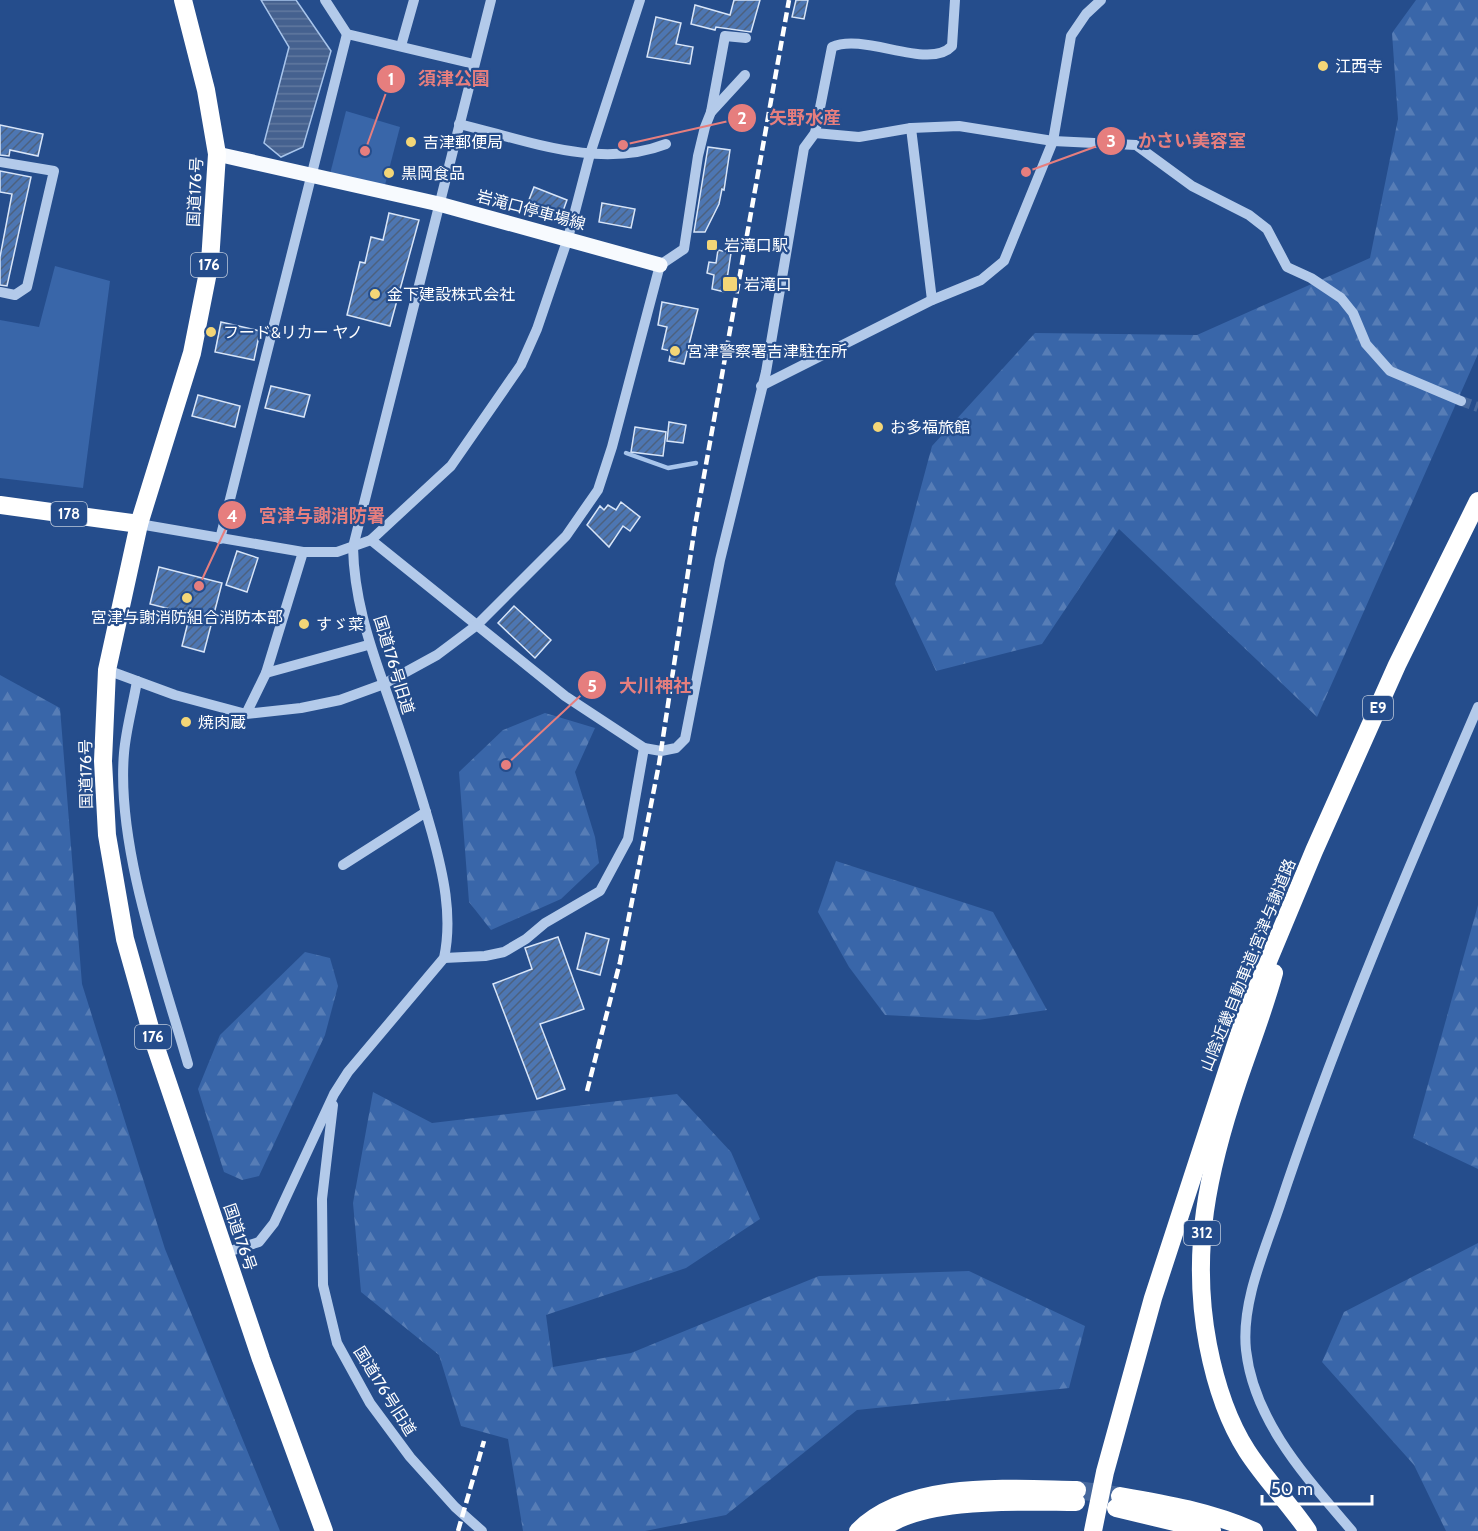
<svg xmlns="http://www.w3.org/2000/svg" width="1478" height="1531" font-family="Cabin,'Noto Sans JP',sans-serif">
	<style>
		.forest { fill: url(#forest-firs) }
		.park { fill: #3966a9 }
		.water { fill: url(#water-rules); stroke: #a7c4eb; stroke-width: 1.5 }
		.lines { fill: none; stroke-linecap: round; stroke-linejoin: round }
		.stream { stroke: #a7c4eb; stroke-width: 4.5 }
		.building { fill: url(#building-hatch); stroke: #d8e5f8; stroke-width: 1.5 }
		.minor-tunnel { stroke: #46689d; stroke-width: 10; stroke-dasharray: 10 5; stroke-linecap: butt }
		.highway-tunnel { stroke: #46689d; stroke-width: 18; stroke-dasharray: 18 9; stroke-linecap: butt }
		.minor { stroke: #b3caea; stroke-width: 10 }
		.major { stroke: #f7fafe; stroke-width: 15 }
		.highway { stroke: #fff; stroke-width: 18 }
		.rail { stroke: #fff; stroke-width: 4.5; stroke-dasharray: 10 4.5; stroke-linecap: butt }
		.poi-dot { fill: #f4d677; stroke: #254d8c; stroke-width: 2 }
		.labels { text-anchor: middle; dominant-baseline: central; stroke-width: 4.5; stroke-linejoin: round; paint-order: stroke }
		.shield { fill: #254d8c; stroke: #becadc; stroke-width: 1.5 }
		.shield-label { font-size: 15px; font-weight: bold; fill: #fff }
		.poi-label { font-size: 16px; fill: #fff; stroke: #254d8c; text-anchor: start }
		.street-label { font-size: 16px; fill: #fff; stroke: #254d8c }
		.leader { fill: none; stroke: #e67e7e; stroke-width: 2 }
		.callout-dot { fill: #e67e7e; stroke: #254d8c; stroke-width: 2 }
		.mark-label { font-size: 18px; text-anchor: middle; font-weight: bold; fill: #fff }
		.callout-label { font-size: 18px; text-anchor: middle; font-weight: bold; fill: #e67e7e; stroke: #254d8c; stroke-width: 4.5; stroke-linejoin: round; paint-order: stroke }
	</style>
	<defs>
		<pattern id="forest-firs" width="22" height="20" patternUnits="userSpaceOnUse" patternTransform="scale(1.5)"><rect width="22" height="20" fill="#3966a9"/><path d="M5 1l3.5 6h-7zM16 11l3.5 6h-7z" fill="#577db6"/></pattern>
		<pattern id="water-rules" width="6" height="5" patternUnits="userSpaceOnUse" patternTransform="scale(1.5)"><rect width="6" height="5" fill="#45618f"/><path d="M0 2.5h6" fill="none" stroke="#6179a0"/></pattern>
		<pattern id="building-hatch" width="6" height="6" patternUnits="userSpaceOnUse" patternTransform="scale(1.5)"><rect width="6" height="6" fill="#4d76b2"/><path d="M-1 1l2-2M0 6l6-6M5 7l2-2" fill="none" stroke="#4c617f"/></pattern>
	</defs>
	<rect width="100%" height="100%" fill="#254d8c"/>
	<!-- forest -->
	<g class="forest">
		<polygon points="1416,0 1478,0 1478,354 1317,717 1119,529 1042,644 936,671 895,584 932,446 1035,333 1197,335 1370,258 1398,119 1392,33"/>
		<polygon points="0,675 60,708 82,984 165,1249 280,1531 0,1531"/>
		<polygon points="545,713 595,728 575,772 595,837 599,863 561,899 491,930 469,902 459,772 503,730"/>
		<polygon points="836,861 993,912 1047,1010 978,1020 885,1015 849,967 818,912"/>
		<polygon points="1478,905 1478,1169 1413,1138"/>
		<polygon points="305,952 330,958 338,986 325,1035 259,1176 242,1180 224,1172 198,1089 220,1035"/>
		<polygon points="373,1092 432,1123 677,1094 731,1152 760,1219 686,1268 546,1315 553,1367 631,1353 819,1276 969,1271 1085,1326 1069,1388 857,1410 726,1515 645,1531 523,1531 508,1439 461,1426 439,1355 361,1292 353,1203"/>
		<polygon points="1478,1243 1478,1531 1446,1531 1414,1465 1322,1362 1344,1312"/>
	</g>
	<!-- park -->
	<g class="park">
		<polygon points="346,111 400,127 385,185 330,174"/>
		<polygon points="55,266 110,281 83,488 0,478 0,320 39,327"/>
	</g>
	<!-- water -->
	<polygon class="water" points="261,0 296,0 331,51 303,147 281,157 264,143 289,47"/>
	<g class="lines">
		<!-- stream -->
		<polyline class="stream" points="626,453 668,468 696,463"/>
	</g>
	<!-- building -->
	<g class="building">
		<polygon points="734,0 760,0 751,32 716,27 715,30 691,24 695,5 730,15"/>
		<polygon points="796,0 808,0 804,19 792,17"/>
		<polygon points="656,17 681,23 676,44 693,47 690,64 647,57"/>
		<polygon points="0,125 43,134 38,156 10,150 9,156 0,155"/>
		<polygon points="708,147 730,150 724,190 722,189 719,204 705,232 694,232"/>
		<polygon points="0,171 31,177 7,286 0,285 0,257 12,194 0,192"/>
		<polygon points="534,187 567,200 559,222 527,205"/>
		<polygon points="602,203 635,209 631,228 599,222"/>
		<polygon points="389,213 419,220 390,326 347,315 360,262 365,263 371,237 383,240"/>
		<polygon points="718,250 731,253 725,292 712,289 714,275 707,273 709,262 716,263"/>
		<polygon points="662,302 698,309 684,364 669,361 671,351 662,349 667,327 658,325"/>
		<polygon points="221,322 260,331 254,360 215,352"/>
		<polygon points="271,386 310,395 304,417 265,408"/>
		<polygon points="198,395 240,406 235,427 192,416"/>
		<polygon points="669,422 686,425 683,443 667,441"/>
		<polygon points="635,427 666,432 663,456 631,452"/>
		<polygon points="621,502 640,517 630,531 623,526 609,547 587,525 600,506 604,510 608,505 616,510"/>
		<polygon points="237,551 258,558 247,592 226,585"/>
		<polygon points="159,567 222,583 204,652 182,646 190,614 150,604"/>
		<polygon points="514,606 551,640 535,658 498,623"/>
		<polygon points="586,933 609,939 600,975 577,969"/>
		<polygon points="558,937 584,1009 540,1024 565,1089 537,1099 493,984 532,969 525,948"/>
	</g>
	<g class="lines">
		<!-- minor-tunnel -->
		<polyline class="minor-tunnel" points="1461,401 1478,407"/>
		<!-- highway-tunnel -->
		<polyline class="highway-tunnel" points="1077,1490 1120,1496"/>
		<!-- minor -->
		<g class="minor">
			<polyline points="325,0 347,34 474,64"/>
			<polyline points="401,46 414,0"/>
			<polyline points="711,112 725,36 746,38"/>
			<path d="M459 124C526 140 599 170 666 144"/>
			<polyline points="911,128 932,300"/>
			<polyline points="815,133 859,137 911,128 959,126 1053,141 1136,145 1192,186 1249,215 1267,229 1287,267 1311,278 1341,298 1353,313 1366,344 1390,371 1461,401"/>
			<polyline points="0,162 54,171 27,287 15,295 0,292"/>
			<polyline points="761,386 932,300 981,280 1004,261 1053,141 1071,36 1086,14 1101,0"/>
			<polyline points="139,524 303,552 337,552 371,540 451,466 521,365 537,329 568,238 590,154 640,0"/>
			<polyline points="220,539 347,34"/>
			<path d="M371 540 565 696 644 748 661 751 676 748 685 739 720 560 766 372 804 148 815 133 832 47C864 32 929 71 952 46L955 0"/>
			<polyline points="303,552 266,673 246,714 301,708 340,700 384,684 437,655 477,625 566,536 598,490 612,447 660,265 684,249 698,156 705,127 711,112 745,75"/>
			<polyline points="107,670 175,695 246,714"/>
			<polyline points="266,673 368,645"/>
			<path d="M137 681C133 705 126 729 124 753 116 847 162 973 188 1064"/>
			<polyline points="343,865 426,812"/>
			<polyline points="444,958 485,956 504,952 526,939 545,923 600,891 628,839 644,748"/>
			<polyline points="333,1105 322,1199 323,1285 337,1343 370,1403 410,1457 455,1507 482,1531"/>
			<path d="M224 1253 259 1242 274 1223 334 1094 348 1072 444 958C453 916 443 873 432 833 418 783 401 733 384 685 368 640 354 596 353 547L491 0"/>
			<path d="M1352 1531C1307 1478 1254 1422 1246 1350 1241 1302 1265 1250 1280 1205 1336 1036 1407 871 1478 707"/>
		</g>
		<!-- major -->
		<polyline class="major" points="217,154 439,204 660,265"/>
		<!-- highway -->
		<g class="highway">
			<polyline points="183,0 206,90 217,154 210,262 192,353 139,524 107,670 103,761 107,835 125,939 154,1042 261,1359 324,1531"/>
			<polyline points="0,505 139,524"/>
			<path d="M1274 973C1264 1010 1250 1045 1238 1081 1208 1170 1190 1251 1208 1345 1215 1381 1227 1420 1247 1451 1265 1479 1289 1503 1308 1531"/>
			<path d="M1120 1496C1166 1504 1211 1512 1254 1531"/>
			<polyline points="1116,1508 1212,1531"/>
			<path d="M858 1531C909 1480 1010 1489 1077 1490"/>
			<path d="M880 1531C918 1496 1026 1502 1076 1502"/>
			<polyline points="1093,1531 1105,1472 1153,1298 1244,1019 1314,851 1397,665 1478,501"/>
		</g>
		<!-- rail -->
		<g class="rail">
			<polyline points="587,1091 620,962 659,764 695,526 789,0"/>
			<polyline points="458,1531 484,1441"/>
		</g>
	</g>
	<!-- markers -->
	<g class="poi-dot">
		<circle cx="1323" cy="66" r="6"/>
		<circle cx="411" cy="142" r="6"/>
		<circle cx="389" cy="173" r="6"/>
		<rect x="706" y="239" width="12" height="12" rx="3"/>
		<rect x="722" y="276" width="16" height="16" rx="3"/>
		<circle cx="375" cy="294" r="6"/>
		<circle cx="211" cy="332" r="6"/>
		<circle cx="675" cy="351" r="6"/>
		<circle cx="878" cy="427" r="6"/>
		<circle cx="187" cy="598" r="6"/>
		<circle cx="304" cy="624" r="6"/>
		<circle cx="186" cy="722" r="6"/>
	</g>
	<g class="labels">
		<!-- shield labels -->
		<g class="shield">
			<rect x="191" y="253" width="36" height="24" rx="4.5"/>
			<rect x="51" y="502" width="36" height="24" rx="4.5"/>
			<rect x="1363" y="696" width="30" height="24" rx="4.5"/>
			<rect x="135" y="1025" width="36" height="24" rx="4.5"/>
			<rect x="1184" y="1221" width="36" height="24" rx="4.5"/>
		</g>
		<g class="shield-label">
			<text x="209" y="265">176</text>
			<text x="69" y="514">178</text>
			<text x="1378" y="708">E9</text>
			<text x="153" y="1037">176</text>
			<text x="1202" y="1233">312</text>
		</g>
		<!-- poi labels -->
		<g class="poi-label">
			<text x="1335" y="66">江西寺</text>
			<text x="423" y="142">吉津郵便局</text>
			<text x="401" y="173">黒岡食品</text>
			<text x="724" y="245">岩滝口駅</text>
			<text x="744" y="284">岩滝口</text>
			<text x="387" y="294">金下建設株式会社</text>
			<text x="223" y="332">フード&amp;リカー ヤノ</text>
			<text x="687" y="351">宮津警察署吉津駐在所</text>
			<text x="890" y="427">お多福旅館</text>
			<text x="187" y="617" text-anchor="middle">宮津与謝消防組合消防本部</text>
			<text x="316" y="624">すゞ菜</text>
			<text x="198" y="722">焼肉蔵</text>
		</g>
		<!-- street labels -->
		<g class="street-label">
			<text transform="translate(195 192) rotate(-87)">国道176号</text>
			<text transform="translate(531 210) rotate(15)">岩滝口停車場線</text>
			<text transform="translate(394 665) rotate(73)">国道176号旧道</text>
			<text transform="translate(86 774) rotate(-91)">国道176号</text>
			<text transform="translate(1248 965) rotate(-68)">山陰近畿自動車道;宮津与謝道路</text>
			<text transform="translate(240 1237) rotate(71)">国道176号</text>
			<text transform="translate(385 1391) rotate(58)">国道176号旧道</text>
		</g>
	</g>
	<!-- callouts -->
	<path class="leader" d="M365 151L391 79M623 145L742 118M1026 172L1111 141M199 586L232 515M506 765L592 685"/>
	<g class="callout-dot">
		<circle cx="365" cy="151" r="6"/>
		<circle cx="623" cy="145" r="6"/>
		<circle cx="1026" cy="172" r="6"/>
		<circle cx="199" cy="586" r="6"/>
		<circle cx="506" cy="765" r="6"/>
		<circle cx="391" cy="79" r="15"/>
		<circle cx="742" cy="118" r="15"/>
		<circle cx="1111" cy="141" r="15"/>
		<circle cx="232" cy="515" r="15"/>
		<circle cx="592" cy="685" r="15"/>
	</g>
	<g class="mark-label">
		<text x="391" y="85">1</text>
		<text x="742" y="124">2</text>
		<text x="1111" y="147">3</text>
		<text x="232" y="522">4</text>
		<text x="592" y="692">5</text>
	</g>
	<g class="callout-label">
		<text x="454" y="85">須津公園</text>
		<text x="805" y="124">矢野水産</text>
		<text x="1192" y="147">かさい美容室</text>
		<text x="322" y="522">宮津与謝消防署</text>
		<text x="655" y="692">大川神社</text>
	</g>
	<!-- scale -->
	<path d="M1262 1495v9h110v-9" fill="none" stroke="#ffffff" stroke-width="3"/>
	<text x="1271" y="1495" font-size="18" fill="#ffffff" stroke="#254d8c" stroke-width="4.5" paint-order="stroke">50 m</text>
</svg>
